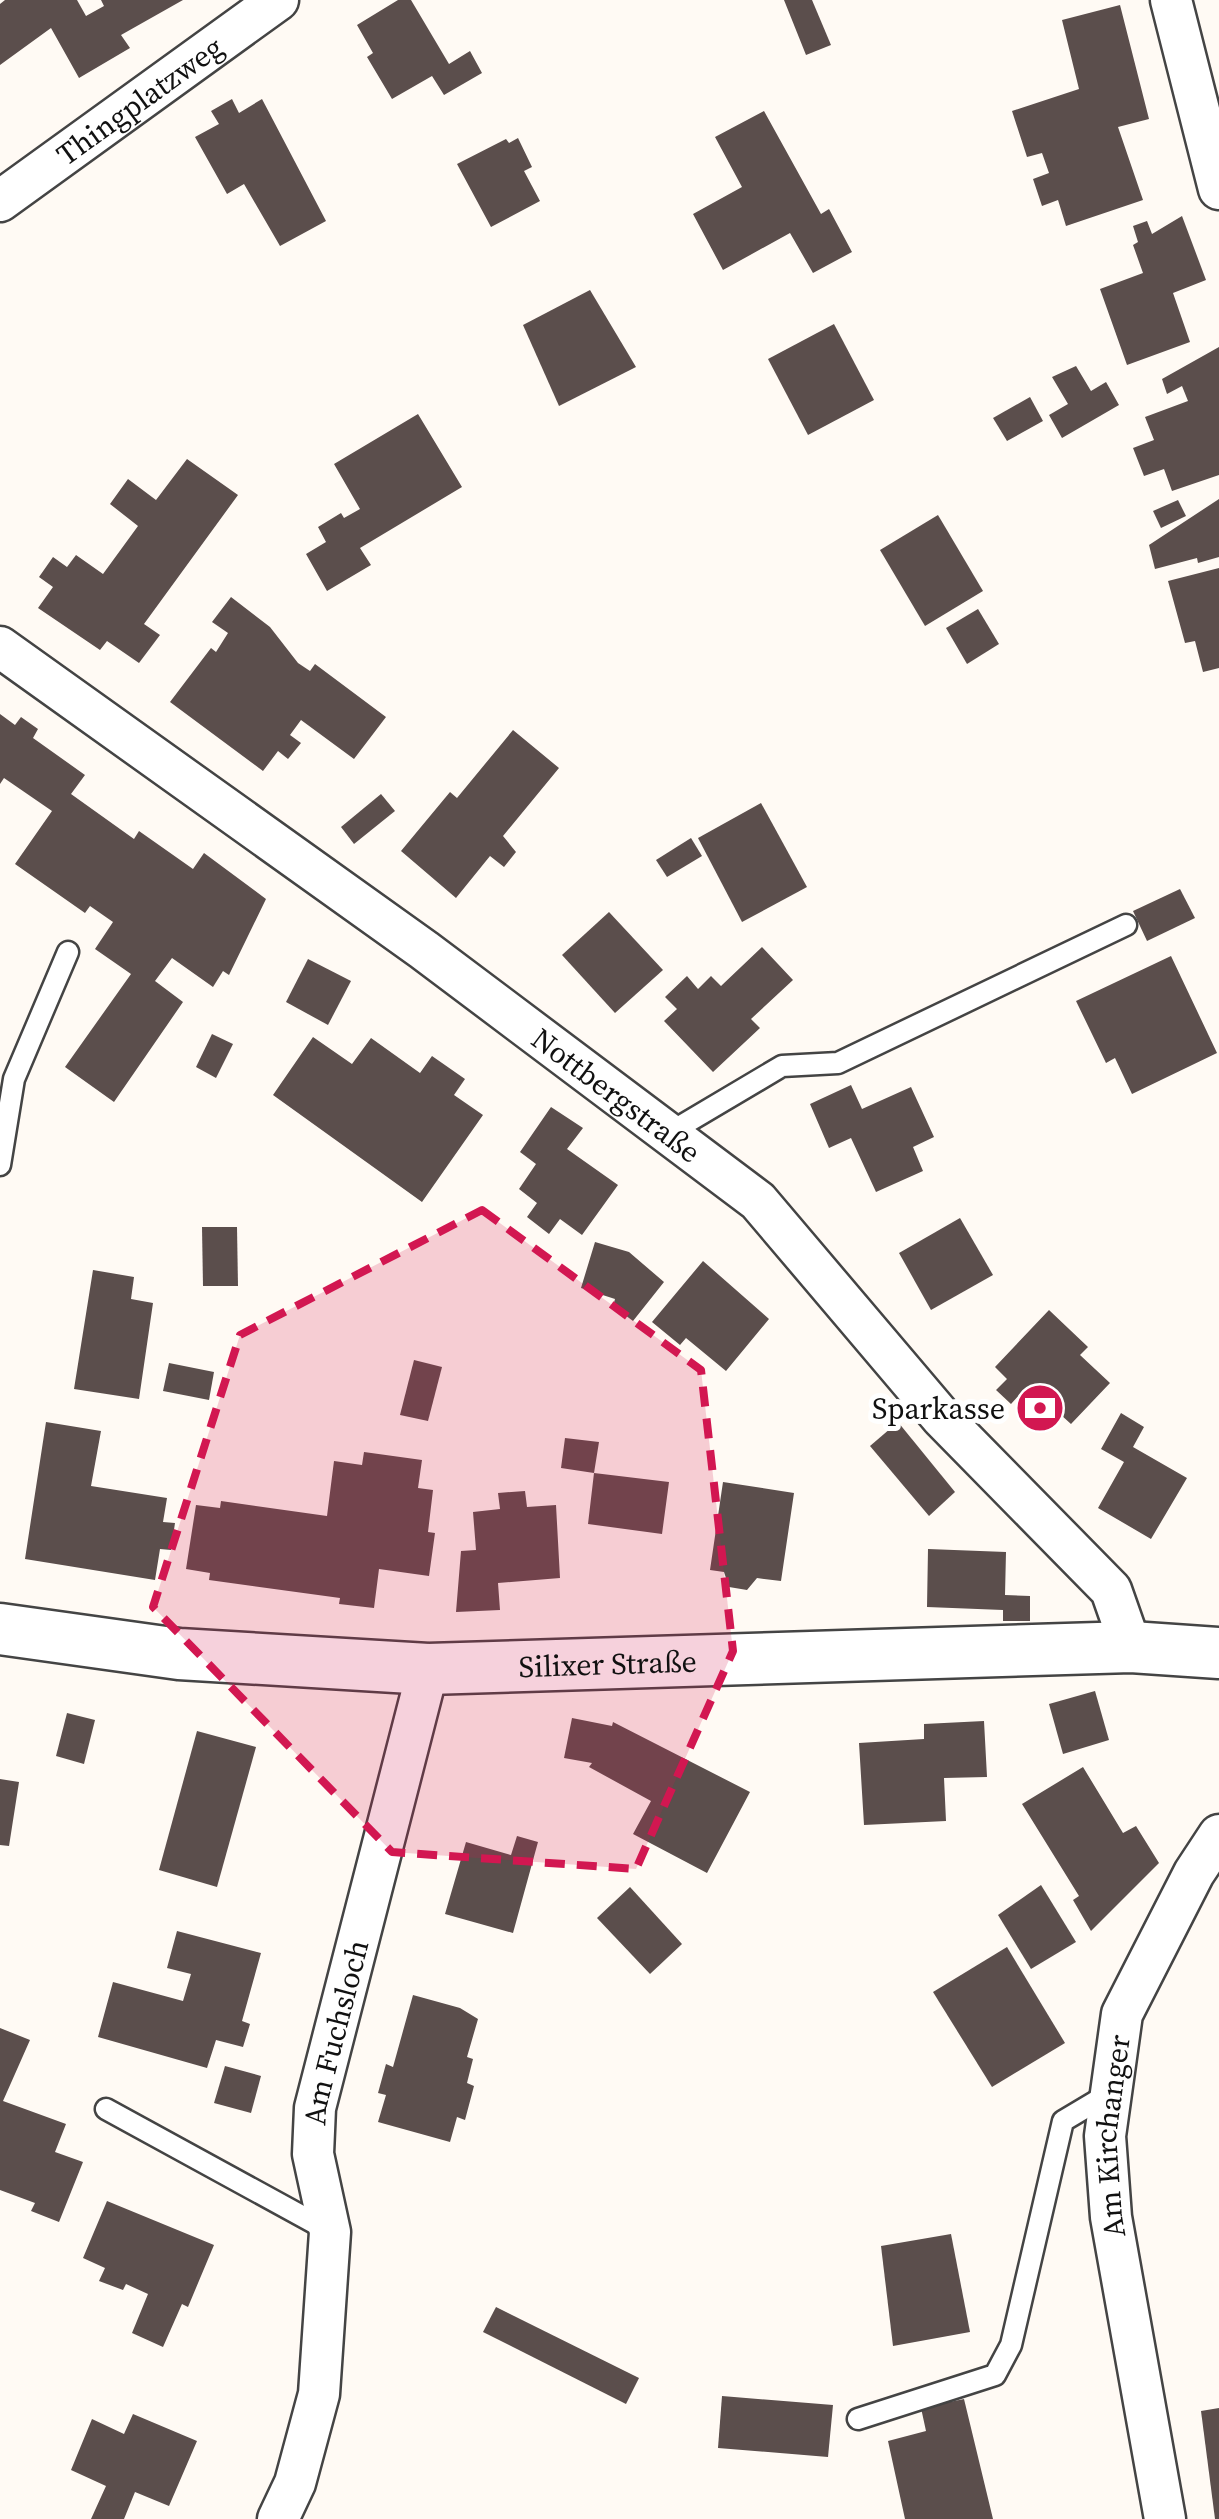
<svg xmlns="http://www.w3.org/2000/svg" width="1219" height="2519" font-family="'Source Serif 4',serif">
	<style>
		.building { fill: #5b4e4c }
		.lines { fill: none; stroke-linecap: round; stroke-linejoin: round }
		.service-casing { stroke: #444; stroke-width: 25 }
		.minor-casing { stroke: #444; stroke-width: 45 }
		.tertiary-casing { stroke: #444; stroke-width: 55 }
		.service { stroke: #fff; stroke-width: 20 }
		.minor { stroke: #fff; stroke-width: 40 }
		.tertiary { stroke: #fff; stroke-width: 50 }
		.marked { fill: #d21751; fill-opacity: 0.2; stroke: #d21751; stroke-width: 8; stroke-dasharray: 20 12; stroke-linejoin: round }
		.labels { text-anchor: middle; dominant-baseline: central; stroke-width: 10; stroke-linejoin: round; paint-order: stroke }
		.street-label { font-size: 30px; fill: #111; stroke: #fff }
		.poi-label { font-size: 30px; fill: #111; stroke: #fff; text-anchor: end }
	</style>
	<rect width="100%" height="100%" fill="#fffaf4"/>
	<!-- building -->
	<g class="building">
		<polygon points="5,0 77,0 86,16 104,6 101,0 183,0 121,35 130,48 79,78 51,28 0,65 0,4"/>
		<polygon points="398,0 411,0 449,64 470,51 482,73 444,95 432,76 392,99 367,57 373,53 357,25"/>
		<polygon points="784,0 812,0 831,45 806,55"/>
		<polygon points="1120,5 1149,119 1118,127 1143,200 1066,226 1058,200 1042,206 1033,179 1049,173 1042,153 1027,157 1012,111 1079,89 1062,20"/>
		<polygon points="232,99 239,113 262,99 326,221 280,246 244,184 227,194 195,137 219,124 211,111"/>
		<polygon points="764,111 821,214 829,209 852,252 813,273 790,233 723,270 693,214 742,187 715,137"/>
		<polygon points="518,138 532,167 524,171 540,201 491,227 457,164 506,139 509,143"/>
		<polygon points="1182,216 1206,280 1173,293 1190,342 1127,365 1100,289 1143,273 1133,245 1138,242 1133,226 1147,221 1152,234"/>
		<polygon points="590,290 636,367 559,406 523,325"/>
		<polygon points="834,324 874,400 808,435 768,359"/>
		<polygon points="1219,347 1219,475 1172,491 1164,469 1144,476 1133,448 1154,440 1145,417 1188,401 1182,386 1167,394 1162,379"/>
		<polygon points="1076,366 1091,391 1106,382 1119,405 1062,438 1049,415 1068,404 1052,377"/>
		<polygon points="1030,397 1043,421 1007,441 993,418"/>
		<polygon points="418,414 462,487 360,548 371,565 327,591 306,554 326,542 318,527 341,513 344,518 360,509 334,464"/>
		<polygon points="187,459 238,495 144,624 160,635 139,663 107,641 100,650 38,608 53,587 39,577 53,557 67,567 76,555 103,574 138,526 110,504 128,479 156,500"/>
		<polygon points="1219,499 1219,557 1198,563 1197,558 1155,569 1149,545"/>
		<polygon points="1178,500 1186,516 1161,528 1153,511"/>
		<polygon points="938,515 983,591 925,626 880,550"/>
		<polygon points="1219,568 1219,668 1203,672 1195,641 1185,643 1168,581"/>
		<polygon points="231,597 270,627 298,663 310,671 315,664 386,717 354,759 301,720 290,735 301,743 288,759 278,751 263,771 170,702 211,648 216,652 228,633 212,622"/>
		<polygon points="978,609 999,644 967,664 946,628"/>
		<polygon points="0,714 15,725 21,717 38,729 33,738 85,775 71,794 134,839 139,831 193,869 204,853 266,899 229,975 223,971 213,987 172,958 155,981 183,1002 114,1102 65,1067 131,974 95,949 113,922 90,906 85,913 15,864 52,811 4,778 0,784"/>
		<polygon points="513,730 559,768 503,836 516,852 504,867 490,856 456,898 401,851 450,792 457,798"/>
		<polygon points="381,794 395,811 354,844 341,827"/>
		<polygon points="761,803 807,887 742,922 698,838"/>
		<polygon points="691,838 702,856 667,877 656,860"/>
		<polygon points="1180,889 1195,918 1147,941 1133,911"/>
		<polygon points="609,912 663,970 615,1013 562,955"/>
		<polygon points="762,947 793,980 751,1019 760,1028 713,1072 664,1021 677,1009 665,997 687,976 698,989 711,976 721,986"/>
		<polygon points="1171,956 1217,1053 1132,1094 1115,1058 1106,1063 1076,1001"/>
		<polygon points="308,959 351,981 328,1025 286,1002"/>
		<polygon points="212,1034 233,1044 216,1078 196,1067"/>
		<polygon points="313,1037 352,1064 371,1038 420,1073 432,1056 465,1079 454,1095 483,1115 422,1202 273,1095"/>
		<polygon points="851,1085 862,1109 911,1087 934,1137 913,1147 923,1171 876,1192 851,1138 829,1148 810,1104"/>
		<polygon points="551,1107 583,1128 567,1149 618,1185 582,1235 560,1219 549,1234 527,1217 537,1203 519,1189 536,1164 520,1152"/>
		<polygon points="960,1218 993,1275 931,1310 899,1253"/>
		<polygon points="202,1227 237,1227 238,1286 203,1286"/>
		<polygon points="595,1242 629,1252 664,1282 633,1321 613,1306 615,1299 581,1288"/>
		<polygon points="703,1261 769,1319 726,1371 686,1338 680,1345 652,1322"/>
		<polygon points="93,1270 134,1277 131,1299 153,1303 139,1399 74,1389"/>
		<polygon points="1049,1310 1088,1347 1080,1355 1110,1383 1071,1424 1041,1397 1034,1404 1021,1393 1011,1404 996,1390 1007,1379 995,1367"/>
		<polygon points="414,1360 442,1367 428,1421 400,1415"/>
		<polygon points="169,1363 214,1372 209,1400 163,1391"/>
		<polygon points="1121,1413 1144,1427 1133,1447 1187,1478 1151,1539 1098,1508 1124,1462 1101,1449"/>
		<polygon points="46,1422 101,1431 91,1486 167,1498 163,1522 175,1523 171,1550 160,1549 155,1580 25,1559"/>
		<polygon points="898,1422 955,1492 929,1516 870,1446"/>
		<polygon points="565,1438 599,1442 594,1473 669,1482 662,1534 588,1524 594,1473 561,1468"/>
		<polygon points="364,1452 422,1460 418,1488 433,1490 428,1532 435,1533 429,1576 379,1569 374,1608 339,1604 340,1598 209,1580 210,1573 186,1569 196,1505 220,1508 221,1501 327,1516 334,1461 362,1465"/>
		<polygon points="723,1482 794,1493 781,1581 757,1578 747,1590 729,1587 724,1572 710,1570"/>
		<polygon points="525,1491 527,1507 556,1505 560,1578 498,1583 500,1610 456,1612 461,1551 476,1550 473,1512 500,1509 498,1493"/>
		<polygon points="928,1549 1006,1552 1005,1595 1030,1596 1030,1621 1003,1621 1003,1610 927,1607"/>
		<polygon points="1095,1691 1109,1740 1063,1754 1049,1704"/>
		<polygon points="67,1713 95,1720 84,1764 56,1756"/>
		<polygon points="572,1718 612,1726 613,1722 750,1792 707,1873 633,1834 651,1801 589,1767 592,1763 564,1758"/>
		<polygon points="984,1721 987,1777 944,1778 946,1821 864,1825 859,1743 924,1739 924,1724"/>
		<polygon points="197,1731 256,1747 217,1887 159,1870"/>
		<polygon points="1083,1767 1123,1833 1136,1826 1159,1863 1091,1931 1073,1900 1079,1896 1022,1804"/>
		<polygon points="0,1779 19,1782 9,1846 0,1845"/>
		<polygon points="517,1836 538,1842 513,1933 445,1914 466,1842 511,1855"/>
		<polygon points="1041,1885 1076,1942 1031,1969 998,1915"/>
		<polygon points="630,1887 682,1944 650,1974 597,1918"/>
		<polygon points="177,1931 261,1953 242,2021 250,2024 243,2047 216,2040 207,2068 98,2037 113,1982 183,2001 191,1974 167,1968"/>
		<polygon points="1007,1947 1065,2043 992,2087 933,1992"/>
		<polygon points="413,1995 460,2008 478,2019 467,2057 473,2059 467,2083 474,2086 465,2120 457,2117 450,2142 378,2122 386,2095 378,2093 386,2064 393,2067"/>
		<polygon points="0,2028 30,2040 3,2101 66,2124 55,2152 83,2162 59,2222 31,2211 35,2203 0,2190"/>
		<polygon points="225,2066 261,2076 251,2113 214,2103"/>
		<polygon points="107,2201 214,2245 188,2307 182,2304 163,2347 132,2333 148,2294 126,2284 123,2290 99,2281 105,2268 83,2258"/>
		<polygon points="951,2234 970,2332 893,2346 881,2246"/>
		<polygon points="496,2307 639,2378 626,2404 483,2332"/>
		<polygon points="722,2396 833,2405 828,2457 718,2448"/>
		<polygon points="964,2399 993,2519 905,2519 888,2441 926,2431 921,2408"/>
		<polygon points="1219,2408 1219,2519 1215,2519 1201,2411"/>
		<polygon points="133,2414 197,2441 169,2506 135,2492 124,2519 91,2519 106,2486 71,2470 92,2419 124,2434"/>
	</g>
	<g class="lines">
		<!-- service casing -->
		<g class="service-casing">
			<g id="service">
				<polyline points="669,1133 782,1066 838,1063 1126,925"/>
				<polyline points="0,1165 14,1079 68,952"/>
				<polyline points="106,2109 329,2231"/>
				<polyline points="858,2419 995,2375 1011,2345 1063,2121 1110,2093"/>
			</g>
		</g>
		<!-- minor casing -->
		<g class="minor-casing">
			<g id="minor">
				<polyline points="1171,0 1219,189"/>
				<path id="s1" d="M0 201 278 0"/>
				<path id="s2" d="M0 647 424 950 758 1201 942 1418 1111 1590 1131 1647"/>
				<path id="s3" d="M278 2519 295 2483 319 2394 330 2232 313 2154 315 2108 428 1669"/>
				<path id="s4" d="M1165 2519 1111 2217 1105 2136 1122 2014 1194 1873 1219 1835"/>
			</g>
		</g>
		<!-- tertiary casing -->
		<g class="tertiary-casing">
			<g id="tertiary">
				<path id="s5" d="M0 1629 179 1654 428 1669 1131 1647 1219 1653"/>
			</g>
		</g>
		<!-- service -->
		<use href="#service" class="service"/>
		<!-- minor -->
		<use href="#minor" class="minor"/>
		<!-- tertiary -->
		<use href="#tertiary" class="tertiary"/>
	</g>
	<!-- marked area -->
	<path class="marked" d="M482 1210 701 1370 733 1651 636 1869 392 1852 153 1607 240 1335Z"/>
	<!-- icons -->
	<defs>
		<g id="bank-disc" transform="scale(2.5)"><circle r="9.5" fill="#d21751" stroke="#fff"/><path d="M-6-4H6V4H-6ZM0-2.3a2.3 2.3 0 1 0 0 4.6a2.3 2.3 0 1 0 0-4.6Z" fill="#fff"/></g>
	</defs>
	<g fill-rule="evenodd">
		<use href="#bank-disc" x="1040" y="1408"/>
	</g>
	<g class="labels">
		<!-- street labels -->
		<g class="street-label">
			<text stroke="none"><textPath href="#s1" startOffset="172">Thingplatzweg</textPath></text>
			<text stroke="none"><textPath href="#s2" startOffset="762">Nottbergstraße</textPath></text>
			<text stroke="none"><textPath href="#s5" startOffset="610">Silixer Straße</textPath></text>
			<text stroke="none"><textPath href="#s3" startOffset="498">Am Fuchsloch</textPath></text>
			<text stroke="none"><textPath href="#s4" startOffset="388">Am Kirchanger</textPath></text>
		</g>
		<!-- poi labels -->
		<g class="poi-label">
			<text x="1005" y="1408">Sparkasse</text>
		</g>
	</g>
</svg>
